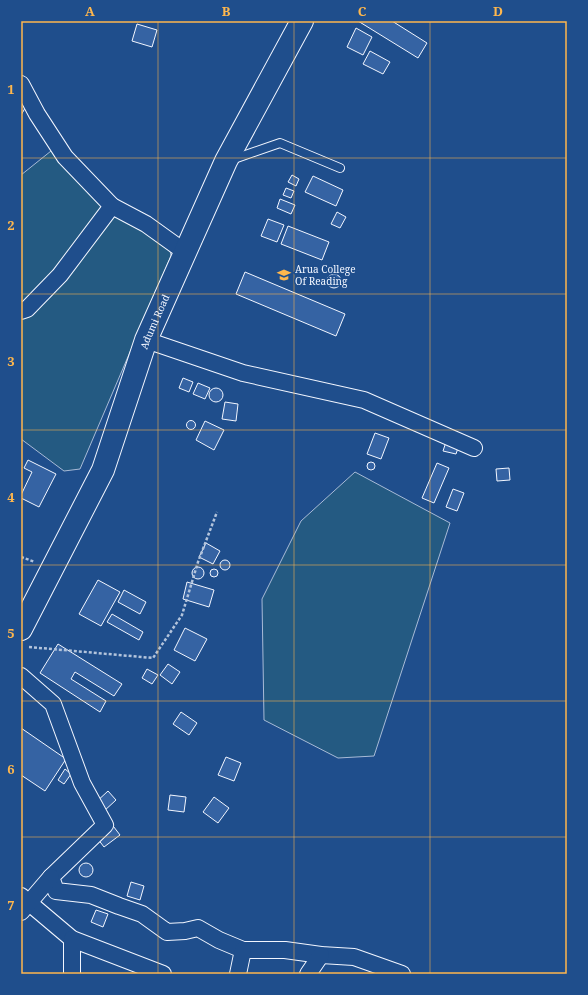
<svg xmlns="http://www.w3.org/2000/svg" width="588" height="995" font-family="'Noto Serif',serif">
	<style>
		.green { fill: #245a82; stroke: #a8bbd7 }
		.building { fill: #3563a3; stroke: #f2f6ff }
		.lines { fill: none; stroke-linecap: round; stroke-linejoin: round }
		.service-casing { stroke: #f2f6ff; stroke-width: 10 }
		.minor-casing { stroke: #f2f6ff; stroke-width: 18 }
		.secondary-casing { stroke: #f2f6ff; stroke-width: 24 }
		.path { stroke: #b3c4dc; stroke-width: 2.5; stroke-dasharray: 3 2; stroke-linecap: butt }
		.service { stroke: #1f4e8c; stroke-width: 8 }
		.minor { stroke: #1f4e8c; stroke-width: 16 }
		.secondary { stroke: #1f4e8c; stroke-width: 22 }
		.grid { fill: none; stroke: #ffb74d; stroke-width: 1; stroke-opacity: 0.55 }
		.labels { text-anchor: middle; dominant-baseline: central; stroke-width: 3; stroke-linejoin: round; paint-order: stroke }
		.poi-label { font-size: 10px; fill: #f2f6ff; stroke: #1f4e8c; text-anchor: start }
		.street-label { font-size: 10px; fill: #f2f6ff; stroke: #1f4e8c }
		.neatline { fill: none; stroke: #ffb74d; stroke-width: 1.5 }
		.grid-label { font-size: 13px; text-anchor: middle; font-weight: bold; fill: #ffb74d }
	</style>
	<rect width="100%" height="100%" fill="#1f4e8c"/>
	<!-- green -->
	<g class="green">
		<polygon points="51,151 69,155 94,199 143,215 168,239 171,256 80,469 64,471 21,439 21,175"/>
		<polygon points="355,472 450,523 374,756 338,758 264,720 262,599 301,521"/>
	</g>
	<!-- building -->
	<g class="building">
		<polygon points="358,21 392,21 427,43 418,58"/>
		<polygon points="137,24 157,30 152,47 132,41"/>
		<polygon points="356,28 372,37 363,55 347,47"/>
		<polygon points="370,51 390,62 383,74 363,64"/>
		<polygon points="21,102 27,105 21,115"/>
		<polygon points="292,175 299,179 296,186 288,182"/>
		<polygon points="313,176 343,190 336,206 305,192"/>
		<polygon points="286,188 294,191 291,198 283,195"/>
		<polygon points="280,199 295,205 291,214 277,208"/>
		<polygon points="337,212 346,217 340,228 331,224"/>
		<polygon points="268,219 284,225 277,242 261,236"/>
		<polygon points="288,226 329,242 322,260 281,244"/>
		<polygon points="245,272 345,314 336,336 236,294"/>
		<circle cx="334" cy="281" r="7"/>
		<polygon points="183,378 193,382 189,392 179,388"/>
		<polygon points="198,383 210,388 205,399 193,394"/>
		<circle cx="216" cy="395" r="7"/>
		<polygon points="225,402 238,404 236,421 222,419"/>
		<circle cx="191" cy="425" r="4.5"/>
		<polygon points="205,421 224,430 214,450 196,440"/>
		<polygon points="375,433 389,438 381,459 367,454"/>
		<polygon points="447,439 460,442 456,454 443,451"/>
		<polygon points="28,460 56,474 39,507 21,498 21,495 32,472 24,468"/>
		<circle cx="371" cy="466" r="4"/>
		<polygon points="437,463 449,468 434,503 422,498"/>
		<polygon points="509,468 510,480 497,481 496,469"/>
		<polygon points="453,489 464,493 457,511 446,507"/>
		<polygon points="206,543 220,551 213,564 199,557"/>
		<circle cx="225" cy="565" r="5"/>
		<circle cx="198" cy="573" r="6"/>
		<circle cx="214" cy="573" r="4"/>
		<polygon points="98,580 120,592 101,626 79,614"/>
		<polygon points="187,582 214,590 209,607 183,599"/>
		<polygon points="124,590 146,602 140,614 118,602"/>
		<polygon points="112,614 143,632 139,640 107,622"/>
		<polygon points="185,628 207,639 195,661 174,650"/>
		<polygon points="58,644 122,684 114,696 75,672 71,679 106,701 100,712 40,673"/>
		<polygon points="168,664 180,672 172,684 160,675"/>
		<polygon points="147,669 158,675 152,684 142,678"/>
		<polygon points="181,712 197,723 189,735 173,724"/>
		<polygon points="21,728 66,759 45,791 21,775"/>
		<polygon points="226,757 241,763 234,781 218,775"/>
		<polygon points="65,769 71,774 64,784 58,780"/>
		<polygon points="108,791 116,800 103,812 95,803"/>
		<polygon points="170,795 186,797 184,812 168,810"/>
		<polygon points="214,797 229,808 218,823 203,812"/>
		<polygon points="107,818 120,835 104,847 91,830"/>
		<circle cx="86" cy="870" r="7"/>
		<polygon points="131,882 144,886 140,900 127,896"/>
		<polygon points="96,910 108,914 103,927 91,922"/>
	</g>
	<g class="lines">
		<!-- service casing -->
		<g class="service-casing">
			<polyline id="service" points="231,160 280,143 340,168"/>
		</g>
		<!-- minor casing -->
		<g class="minor-casing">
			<g id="minor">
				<polyline points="21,84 37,114 65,157 112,206 146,224 185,252"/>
				<polyline points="21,311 27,309 60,275 112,206"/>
				<polyline points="146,340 243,373 364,400 474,448"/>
				<polyline points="21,676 53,704 82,783 105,825 51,877 56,891 91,895 119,906 142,914 167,932 185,931 198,928 219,940 243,950 285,950 321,955 354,957 402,974"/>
				<polyline points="21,896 72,939 163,974"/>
				<polyline points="21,912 51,877"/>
				<polyline points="72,939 72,974"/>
				<polyline points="238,974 243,950"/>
				<polyline points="308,974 321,955"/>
			</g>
		</g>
		<!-- secondary casing -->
		<g class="secondary-casing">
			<g id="secondary">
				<path id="s1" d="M21 629 103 470 146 340 226 161 302 21"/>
			</g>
		</g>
		<!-- path -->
		<g class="path">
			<polyline points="21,557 35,562"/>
			<polyline points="29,647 153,658 182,615 198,562 217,512"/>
		</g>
		<!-- service -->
		<use href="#service" class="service"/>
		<!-- minor -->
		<use href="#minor" class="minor"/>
		<!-- secondary -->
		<use href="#secondary" class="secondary"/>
	</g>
	<!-- grid -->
	<path class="grid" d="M158 21V974M294 21V974M430 21V974M21 158H567M21 294H567M21 430H567M21 565H567M21 701H567M21 837H567"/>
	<!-- icons -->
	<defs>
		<g id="school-bare" transform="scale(1.08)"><path d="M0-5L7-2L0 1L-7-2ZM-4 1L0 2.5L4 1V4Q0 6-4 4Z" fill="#ffb74d" stroke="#1f4e8c" stroke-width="2.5" paint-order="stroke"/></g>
	</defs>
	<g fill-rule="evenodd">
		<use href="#school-bare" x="284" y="275"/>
	</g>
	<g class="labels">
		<!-- poi labels -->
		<g class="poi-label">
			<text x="295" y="269">Arua College<tspan x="295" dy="12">Of Reading</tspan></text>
		</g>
		<!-- street labels -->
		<g class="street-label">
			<text stroke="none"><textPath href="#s1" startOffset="336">Adumi Road</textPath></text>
		</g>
	</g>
	<!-- border -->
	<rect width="588" height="995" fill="none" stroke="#1f4e8c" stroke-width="44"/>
	<rect x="22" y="22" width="544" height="951" class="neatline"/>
	<g class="grid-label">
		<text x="90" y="16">A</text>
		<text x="226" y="16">B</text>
		<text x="362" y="16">C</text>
		<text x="498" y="16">D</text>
		<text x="11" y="94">1</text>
		<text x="11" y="230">2</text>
		<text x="11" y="366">3</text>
		<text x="11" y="502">4</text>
		<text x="11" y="638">5</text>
		<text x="11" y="774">6</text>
		<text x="11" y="910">7</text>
	</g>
</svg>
